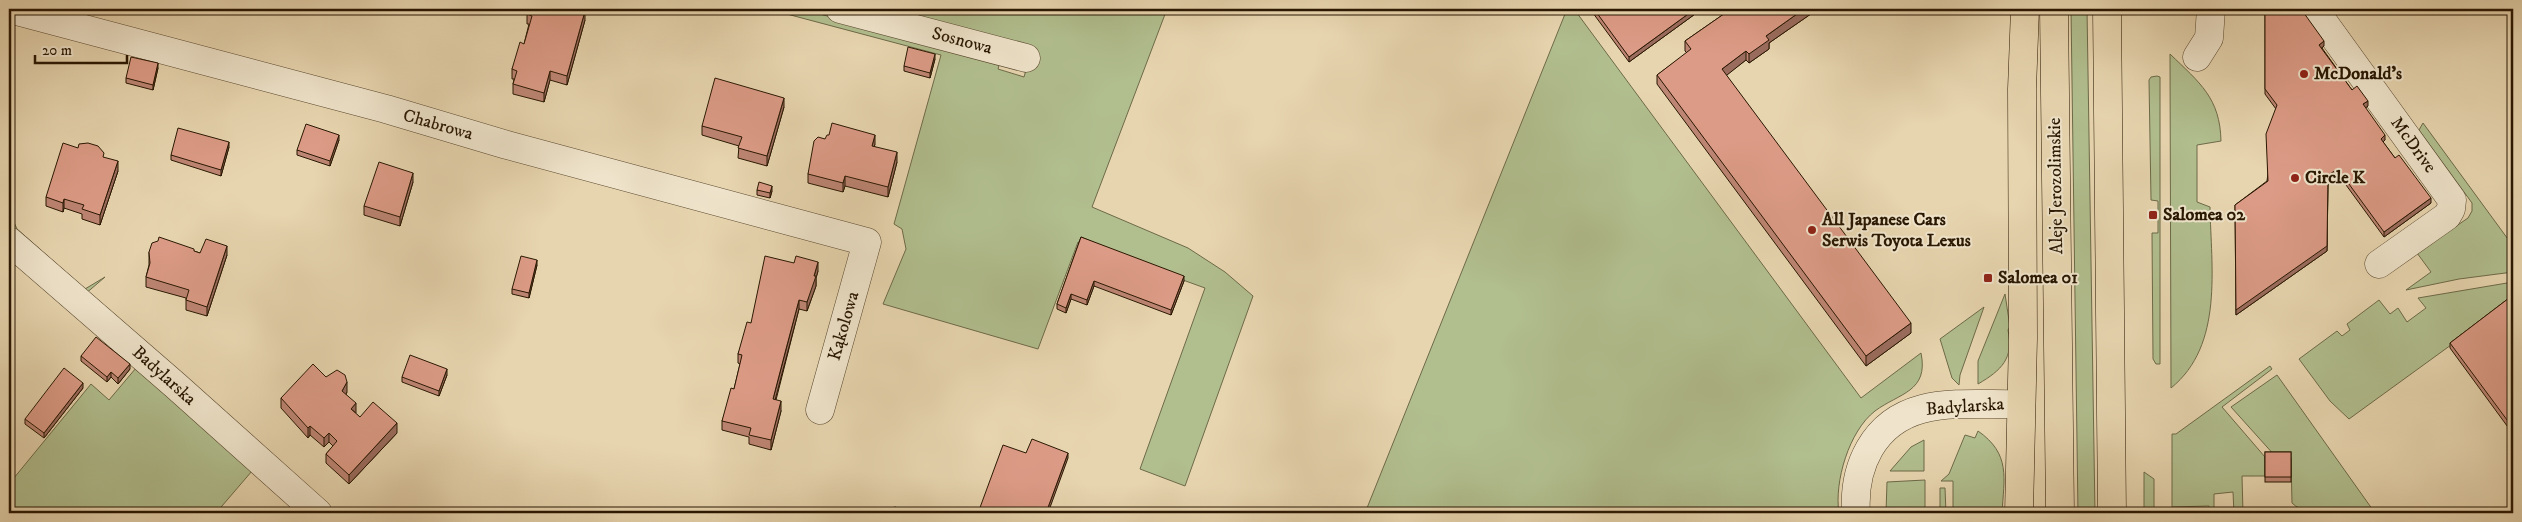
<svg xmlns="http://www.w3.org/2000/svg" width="2522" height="522" font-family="'IM FELL DW Pica',serif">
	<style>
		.green { fill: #b1be8e; stroke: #6d6a48 }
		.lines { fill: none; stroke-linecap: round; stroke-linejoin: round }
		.minor-casing { stroke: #58462d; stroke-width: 29 }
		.major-casing { stroke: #291702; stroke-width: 29 }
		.minor { stroke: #efe4cb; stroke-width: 28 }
		.major { stroke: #e7d5af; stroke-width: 28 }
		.wall { fill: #bd8573; stroke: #291702 }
		.shaded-wall { fill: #9a6c5e; stroke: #291702 }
		.building { fill: #dc9b86; stroke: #291702 }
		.poi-dot { fill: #8f2418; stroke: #efe4cb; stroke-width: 2 }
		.labels { text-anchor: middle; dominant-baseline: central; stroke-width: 4; stroke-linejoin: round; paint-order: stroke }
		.street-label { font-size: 18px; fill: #291702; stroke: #efe4cb }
		.poi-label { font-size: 18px; font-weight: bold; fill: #291702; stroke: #efe4cb; text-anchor: start }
	</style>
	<rect width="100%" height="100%" fill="#e7d5af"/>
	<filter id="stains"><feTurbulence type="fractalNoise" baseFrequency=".004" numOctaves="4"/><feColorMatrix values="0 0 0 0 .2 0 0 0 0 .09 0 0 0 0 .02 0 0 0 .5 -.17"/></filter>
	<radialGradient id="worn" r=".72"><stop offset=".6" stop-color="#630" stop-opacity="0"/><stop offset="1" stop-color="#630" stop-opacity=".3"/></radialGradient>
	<!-- green -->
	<g class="green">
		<polygon points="768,9 801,9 1000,62 998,69 1024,77 1032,49 883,9 1167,9 1092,207 1188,248 1225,272 1253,296 1185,486 1140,469 1205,288 1078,242 1038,349 883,304 906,249 902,229 894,224 941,55"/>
		<path d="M1567 9H1574L1861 398 1921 353C1929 392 1899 393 1875 411 1849 431 1834 482 1839 513H1365Z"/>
		<polygon points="2071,9 2087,9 2095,513 2078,513"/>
		<polygon points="9,47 12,48 13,220 17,229 85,289 105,277 84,295 11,229 9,218"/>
		<path d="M2170 54C2200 83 2220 98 2221 141L2197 145V202L2210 207C2211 267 2224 345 2171 388Z"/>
		<polygon points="2157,76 2160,77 2160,364 2156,364 2153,359 2152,233 2158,233 2158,201 2151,200 2149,80 2151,77"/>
		<polygon points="2423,123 2513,246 2513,272 2459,279 2406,290 2431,272 2417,253 2468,218 2472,211 2472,203 2419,130"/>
		<polygon points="2513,282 2513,300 2349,419 2330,401 2299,359 2337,331 2342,336 2350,330 2347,324 2379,300 2390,314 2398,308 2407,322 2426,308 2418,298"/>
		<path d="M2005 294 2010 327 2008 330C2014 358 2002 370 1978 384V361Z"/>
		<polygon points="1984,307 1960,375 1959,385 1952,378 1940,339"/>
		<polygon points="2270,366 2272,369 2222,407 2265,457 2265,476 2242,476 2243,513 2234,513 2233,492 2214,494 2214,513 2210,513 2209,506 2172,507 2172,434 2176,434"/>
		<polygon points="136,368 252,471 216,513 9,513 9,484 91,384 109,400"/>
		<path d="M2277 375 2375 513C2351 513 2309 520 2292 503L2291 458 2276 457 2231 407Z"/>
		<path d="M1978 431C2011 454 2004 478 2002 513H1953V481H1941L1949 474 1965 435 1975 438Z"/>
		<polygon points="1924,440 1924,471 1890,471 1911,447"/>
		<polygon points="2144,472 2154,479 2154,513 2144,513"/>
		<polygon points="1925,480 1925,513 1886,513 1887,482"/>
		<polygon points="1940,488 1945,488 1946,513 1940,513"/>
	</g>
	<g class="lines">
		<!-- minor casing -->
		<g class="minor-casing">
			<g id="minor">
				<polyline points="9,9 386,109 507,145 867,242 820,410"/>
				<polyline points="840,9 1026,58"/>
				<polyline points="2314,9 2452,200 2451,209 2447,216 2379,264"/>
				<polyline points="2197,57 2209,38 2211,9"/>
				<polyline points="9,241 175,385 318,513"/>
				<path d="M1856 513C1853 467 1873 422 1922 409 1951 401 1991 405 2021 404"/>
			</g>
		</g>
		<!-- major casing -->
		<g class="major-casing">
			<g id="major">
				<polyline points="2054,9 2060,513"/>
				<polyline points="2107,9 2112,513"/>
				<polyline points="2019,513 2023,338 2022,89 2025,9"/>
			</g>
		</g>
		<!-- minor -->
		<use href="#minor" class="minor"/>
		<!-- major -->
		<use href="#major" class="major"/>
	</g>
	<!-- wall -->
	<g class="wall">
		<polygon points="1590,9 1702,9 1629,62"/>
		<polygon points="1731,9 1818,9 1769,43 1769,49 1749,63 1746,60 1726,75 1911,333 1866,366 1657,84 1657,75 1687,53 1685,51 1685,41"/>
		<polygon points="2265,9 2324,46 2322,48 2352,90 2368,106 2365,108 2385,140 2383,142 2395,158 2431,203 2384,237 2338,174 2328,180 2327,251 2236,315 2235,205 2267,181 2276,109 2265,94"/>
		<polygon points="527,14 585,20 567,85 550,80 544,102 513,94 513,84 514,79 512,79 512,69 524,44 529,24 527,24"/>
		<polygon points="935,59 930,78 904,71 904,66"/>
		<polygon points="158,68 153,90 126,83 126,78"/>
		<polygon points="784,107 767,166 738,158 739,146 702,135 702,126"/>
		<polygon points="825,139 875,144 874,146 897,162 888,197 845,186 843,192 808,183 808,174"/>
		<polygon points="339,140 330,166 297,155 297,150"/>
		<polygon points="229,147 221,176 171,160 171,155"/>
		<polygon points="104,158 118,171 100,225 82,219 82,214 64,208 63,212 46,206 46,197"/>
		<polygon points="413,182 400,226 364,215 364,206"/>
		<polygon points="757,190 772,191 770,198 757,195"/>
		<polygon points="1081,237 1184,281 1171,315 1094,286 1087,305 1071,299 1066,313 1057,309 1057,304"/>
		<polygon points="194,251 200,253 227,255 207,316 186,310 186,298 146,287 146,277 149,265 149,252"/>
		<polygon points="794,263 818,271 816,278 816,286 807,311 799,309 776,400 781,411 771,450 749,444 749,437 722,430 722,421 734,389 740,364 738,363 738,354 751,323"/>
		<polygon points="537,265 529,298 512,294 512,289"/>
		<polygon points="2513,295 2513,434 2450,348 2450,343"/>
		<polygon points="81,356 130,369 118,384 111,377 107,382 81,361"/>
		<polygon points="447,375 439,396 402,382 402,377"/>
		<polygon points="326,377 347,392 346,394 355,413 360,417 397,433 349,484 326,463 326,454 333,446 329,442 324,447 310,435 308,438 281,408 281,398"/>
		<polygon points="83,388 44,438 25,424 25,419"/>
		<rect x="2265" y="452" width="26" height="30"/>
	</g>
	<!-- shaded-wall -->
	<g class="shaded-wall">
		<polygon points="1695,9 1702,9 1629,62 1629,57"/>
		<polygon points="1804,9 1818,9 1769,43 1769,49 1749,63 1749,54 1766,36"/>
		<polygon points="2380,9 2386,9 2380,13"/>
		<polygon points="585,11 585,20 567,85 567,76"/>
		<polygon points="2324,41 2324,46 2319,50 2319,45"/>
		<polygon points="1746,51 1746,60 1722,79 1722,69"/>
		<polygon points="935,54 935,59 930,78 930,73"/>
		<polygon points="158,63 158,68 153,90 153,85"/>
		<polygon points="550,71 550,80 544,102 544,93"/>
		<polygon points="784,98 784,107 767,166 767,156"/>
		<polygon points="2368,101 2368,106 2363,110 2363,104"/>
		<polygon points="339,135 339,140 330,166 330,161"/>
		<polygon points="875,135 875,144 872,155 872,146"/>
		<polygon points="2385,135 2385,140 2381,144 2381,139"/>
		<polygon points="229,142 229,147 221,176 221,170"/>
		<polygon points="897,152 897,162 888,197 888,187"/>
		<polygon points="118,161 118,171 100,225 100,215"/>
		<polygon points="2338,169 2338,174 2328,180 2327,251 2236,315 2236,310 2328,175"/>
		<polygon points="413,173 413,182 400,226 400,217"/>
		<polygon points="845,176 845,186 843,192 843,183"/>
		<polygon points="772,186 772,191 770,198 770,193"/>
		<polygon points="2431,198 2431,203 2384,237 2384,232"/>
		<polygon points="64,199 64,208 63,212 63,203"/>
		<polygon points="227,246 227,255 207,316 207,307"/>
		<polygon points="537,260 537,265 529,298 529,293"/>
		<polygon points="818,262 818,271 816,278 816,286 807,311 807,302"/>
		<polygon points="1184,276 1184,281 1171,315 1171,310"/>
		<polygon points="1094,281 1094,286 1087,305 1087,300"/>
		<polygon points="1071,294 1071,299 1066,313 1066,308"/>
		<polygon points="799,300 799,309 773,408 773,399"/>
		<polygon points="1911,323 1911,333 1866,366 1866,356"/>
		<polygon points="130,364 130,369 118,384 118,378"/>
		<polygon points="447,369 447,375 439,396 439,391"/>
		<polygon points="111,372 111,377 107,382 107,377"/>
		<polygon points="347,382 347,392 342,401 342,391"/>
		<polygon points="83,383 83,388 44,438 44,433"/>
		<polygon points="781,401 781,411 771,450 771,440"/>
		<polygon points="356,403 356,413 351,409"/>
		<polygon points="397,423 397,433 349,484 349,475"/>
		<polygon points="310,426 310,435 308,438 308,428"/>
		<polygon points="329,433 329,442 324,447 324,438"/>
		<polygon points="1068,453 1068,458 1048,513 1046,513"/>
	</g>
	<!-- building -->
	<g class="building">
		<polygon points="529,9 579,9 585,11 567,76 550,71 544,93 513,84 517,71 512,69 520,42 524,44 532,16 527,14"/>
		<polygon points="1594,9 1695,9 1629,57"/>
		<polygon points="1731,9 1804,9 1766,36 1769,40 1749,54 1746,51 1722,69 1911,323 1866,356 1657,75 1691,49 1685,41"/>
		<polygon points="2265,9 2301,9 2324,41 2319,45 2352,90 2357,86 2368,101 2363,104 2385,135 2381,139 2395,158 2399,155 2431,198 2384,232 2338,169 2328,175 2327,246 2236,310 2235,205 2268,181 2266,134 2277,105 2265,89"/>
		<polygon points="908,47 935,54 930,73 904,66"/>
		<polygon points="131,57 158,63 153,85 126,78"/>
		<polygon points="715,78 784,98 767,156 738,148 742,137 702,126"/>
		<polygon points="832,123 875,135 872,146 897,152 888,187 845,176 843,183 808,174 814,141 818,137 825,139 827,135 829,135"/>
		<polygon points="306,124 339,135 330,161 297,150"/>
		<polygon points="178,128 229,142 221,170 171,155"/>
		<polygon points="63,143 78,148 79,144 88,143 98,146 104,153 103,157 118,161 100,215 82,209 84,205 64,199 63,203 46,197"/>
		<polygon points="379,162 413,173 400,217 364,206"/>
		<polygon points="759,182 772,186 770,193 757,190"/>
		<polygon points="159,237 194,249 194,251 200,253 206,239 227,246 207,307 186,300 189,290 146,277 150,263 149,252 152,243 158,241"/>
		<polygon points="1081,237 1184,276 1171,310 1094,281 1087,300 1071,294 1066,308 1057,304"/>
		<polygon points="521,256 537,260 529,293 512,289"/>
		<polygon points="765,256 794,263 796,256 818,262 814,276 816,276 807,302 799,300 786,349 773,399 781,401 771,440 749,435 751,428 722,421 731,388 734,389 742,355 738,354 747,322 751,323"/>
		<polygon points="2513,295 2513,428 2450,343"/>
		<polygon points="96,337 130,364 118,378 111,372 107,377 81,356"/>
		<polygon points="410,355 447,369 439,391 402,377"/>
		<polygon points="313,364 326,377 337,370 345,375 347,382 342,391 356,403 351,409 360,417 373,402 397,423 349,475 326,454 337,441 329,433 324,438 310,426 308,428 281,398"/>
		<polygon points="64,368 83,383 44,433 25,419"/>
		<polygon points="1032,439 1068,453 1046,513 978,513 1003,445 1026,453"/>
		<rect x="2265" y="452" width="26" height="25"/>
		<polygon points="895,507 907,511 908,513 888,513 890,509"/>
	</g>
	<!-- markers -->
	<g class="poi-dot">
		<circle cx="2304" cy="74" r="5"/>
		<circle cx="2295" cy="178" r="5"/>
		<rect x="2148" y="210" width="10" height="10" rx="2.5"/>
		<circle cx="1812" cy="230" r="5"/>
		<rect x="1983" y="273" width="10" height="10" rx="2.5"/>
	</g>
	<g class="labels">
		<!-- street labels -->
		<g class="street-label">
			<text transform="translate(962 41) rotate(15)">Sosnowa</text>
			<text transform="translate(438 125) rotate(16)">Chabrowa</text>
			<text transform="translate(2413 145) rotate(54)">McDrive</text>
			<text transform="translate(2056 186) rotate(-91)">Aleje Jerozolimskie</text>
			<text transform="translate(844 326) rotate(-74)">Kąkolowa</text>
			<text transform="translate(164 376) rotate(42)">Badylarska</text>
			<text transform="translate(1965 407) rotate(-4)">Badylarska</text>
		</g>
		<!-- poi labels -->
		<g class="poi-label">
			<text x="2314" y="74">McDonald's</text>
			<text x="2305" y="178">Circle K</text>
			<text x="2163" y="215">Salomea 02</text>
			<text x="1822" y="220">All Japanese Cars<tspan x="1822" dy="21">Serwis Toyota Lexus</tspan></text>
			<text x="1998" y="278">Salomea 01</text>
		</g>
	</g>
	<!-- margin -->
	<rect width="2522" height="522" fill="none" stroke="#e7d5af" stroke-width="30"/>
	<rect x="10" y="10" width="2502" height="502" fill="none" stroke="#291702" stroke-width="2.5"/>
	<rect x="15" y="15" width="2492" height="492" fill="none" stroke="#291702"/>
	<!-- scale -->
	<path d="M35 55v8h92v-8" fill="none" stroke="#291702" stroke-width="2.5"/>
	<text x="42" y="55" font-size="15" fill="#291702" stroke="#efe4cb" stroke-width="4" paint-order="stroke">20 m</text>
	<rect width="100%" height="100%" filter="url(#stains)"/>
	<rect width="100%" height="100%" fill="url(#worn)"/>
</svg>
